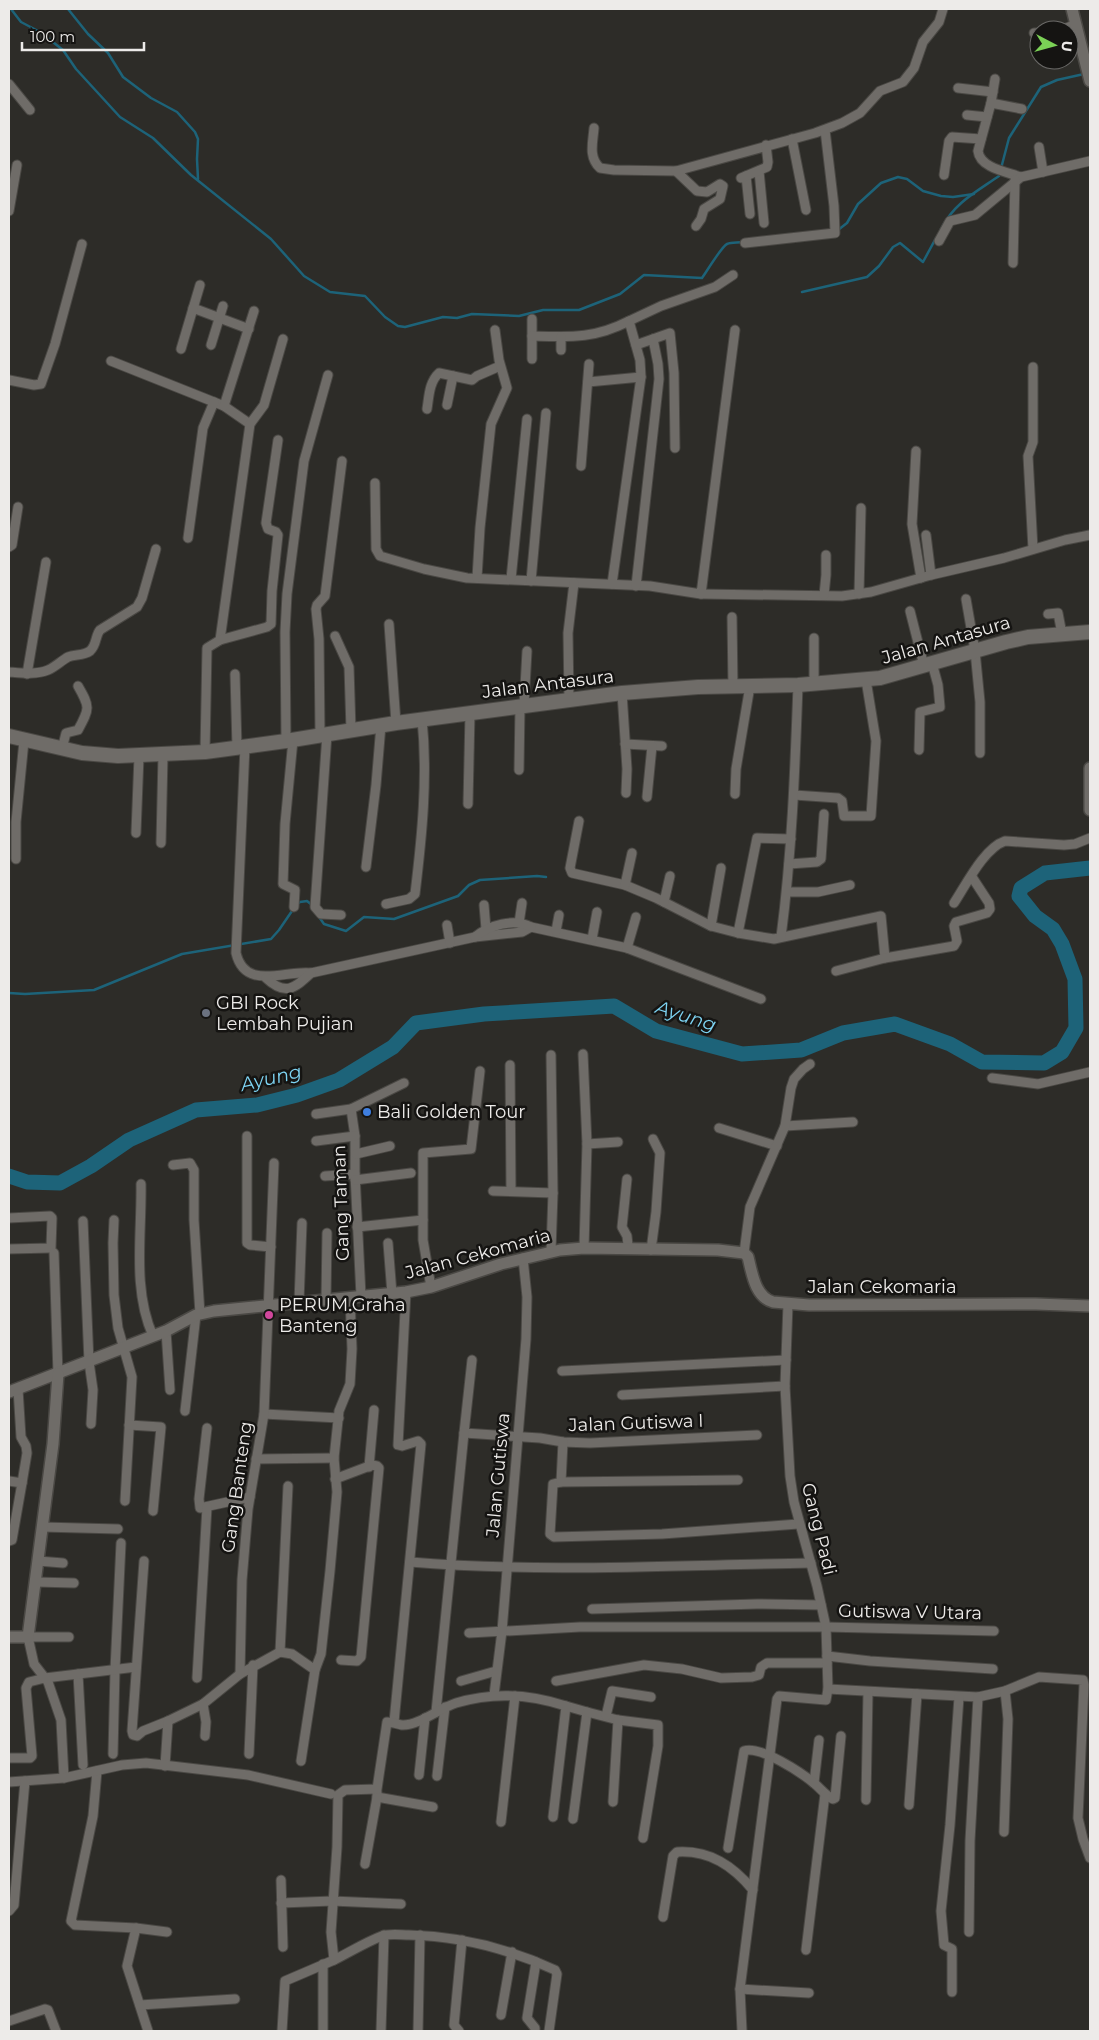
<svg xmlns="http://www.w3.org/2000/svg" width="1099" height="2040" font-family="Montserrat,sans-serif">
	<style>
		.lines { fill: none; stroke-linecap: round; stroke-linejoin: round }
		.stream { stroke: #1d6379; stroke-width: 2.5 }
		.river { stroke: #1d6379; stroke-width: 15 }
		.minor-casing { stroke: #4a4844; stroke-width: 11 }
		.tertiary-casing { stroke: #4a4844; stroke-width: 14 }
		.secondary-casing { stroke: #4a4844; stroke-width: 16 }
		.minor { stroke: #6f6c68; stroke-width: 9 }
		.tertiary { stroke: #6f6c68; stroke-width: 11 }
		.secondary { stroke: #6f6c68; stroke-width: 14 }
		.worship-dot { fill: #6b7280; stroke: #151412; stroke-width: 2 }
		.shop-dot { fill: #3f7fe0; stroke: #151412; stroke-width: 2 }
		.hotel-dot { fill: #d1479c; stroke: #151412; stroke-width: 2 }
		.labels { text-anchor: middle; dominant-baseline: central; stroke-width: 5; stroke-linejoin: round; paint-order: stroke }
		.street-label { font-size: 18px; fill: #edebe9; stroke: #151412 }
		.poi-label { font-size: 18px; fill: #edebe9; stroke: #151412; text-anchor: start }
		.water-label { font-size: 19px; font-style: italic; fill: #7ed4f3; stroke: #151412 }
	</style>
	<rect width="100%" height="100%" fill="#2d2c28"/>
	<g class="lines">
		<!-- stream -->
		<g class="stream">
			<path d="M11 9 21 22 40 32 63 50 76 69 120 117 153 138 191 175 271 239 304 276 330 292 365 296 385 317 398 326 405 327 443 317 457 318 472 314 519 316 543 310H579L620 294 644 275 702 278C707 271 722 246 727 244 732 242 738 243 743 242"/>
			<polyline points="68,9 88,34 108,53 123,77 151,98 177,112 195,132 198,139 197,159 198,179"/>
			<path d="M941 229C954 203 976 192 999 176L1009 138 1041 87 1057 80 1084 74"/>
			<polyline points="838,230 847,223 858,204 881,183 898,177 907,179 923,191 941,196 953,197 974,194"/>
			<polyline points="802,292 867,277 879,266 893,247 900,243 923,262 936,238"/>
			<polyline points="297,904 300,902 307,901 312,905"/>
			<polyline points="317,914 324,924 346,931 364,917 394,919 458,896 469,885 480,880 537,876 546,877"/>
			<polyline points="9,993 25,994 94,990 182,954 271,939 279,930 294,908"/>
		</g>
		<!-- river -->
		<polyline class="river" points="9,1176 27,1182 60,1183 91,1166 129,1140 196,1110 257,1105 297,1095 339,1080 393,1047 416,1023 484,1014 614,1006 656,1031 742,1054 801,1050 843,1033 895,1024 950,1044 982,1062 1044,1063 1062,1052 1076,1028 1075,979 1062,944 1053,929 1035,916 1019,896 1021,888 1045,873 1090,868"/>
		<!-- minor casing -->
		<g class="minor-casing">
			<g id="minor">
				<polyline points="1062,30 1076,24"/>
				<polyline points="1034,33 1039,33"/>
				<path d="M995 79 991 103 978 151C980 168 1007 172 1021 177"/>
				<polyline points="9,84 30,110"/>
				<polyline points="958,88 993,92"/>
				<polyline points="991,103 1022,109"/>
				<polyline points="967,115 987,117"/>
				<path d="M594 128C593 142 588 157 600 168L614 170 676 171 815 133 842 123 860 113 880 91 903 82 914 68 923 42 939 22 943 9"/>
				<polyline points="792,139 806,210"/>
				<polyline points="1039,147 1043,172"/>
				<polyline points="676,171 697,191 707,192 720,184 723,186 720,199 704,209 701,219 696,226"/>
				<polyline points="759,171 764,223"/>
				<polyline points="944,175 949,141 952,137 981,139"/>
				<polyline points="746,176 750,214"/>
				<polyline points="741,178 767,167 768,162 766,145"/>
				<polyline points="9,211 17,165"/>
				<polyline points="939,241 950,221 975,215 1021,177 1090,161"/>
				<polyline points="745,243 835,233 834,206 825,130"/>
				<polyline points="1013,263 1015,180"/>
				<polyline points="193,308 249,329"/>
				<polyline points="532,319 532,359"/>
				<polyline points="629,321 661,306 715,287 733,275"/>
				<path d="M532 336C570 337 594 339 629 321L640 360 641 377 612 584"/>
				<polyline points="561,337 561,350"/>
				<polyline points="211,345 223,306"/>
				<polyline points="636,345 670,333 674,373 675,448"/>
				<polyline points="181,349 200,285"/>
				<polyline points="111,361 224,406 250,424"/>
				<polyline points="9,380 34,385 41,384 55,344 82,244"/>
				<polyline points="588,382 641,377"/>
				<polyline points="447,405 453,376"/>
				<polyline points="224,406 254,311"/>
				<path d="M427 409C429 397 429 382 439 373L472 380 477 376 500 366"/>
				<polyline points="916,451 912,524 921,578"/>
				<polyline points="581,466 589,364"/>
				<polyline points="375,483 376,549 380,556 424,569 467,578 650,586 701,594 735,330"/>
				<polyline points="926,535 931,575"/>
				<polyline points="188,538 203,428 214,402"/>
				<polyline points="9,547 12,545 18,507"/>
				<polyline points="1033,549 1028,456 1033,442 1033,367"/>
				<polyline points="477,578 480,528 491,424 507,388 499,360 495,330"/>
				<polyline points="511,579 527,419"/>
				<polyline points="531,581 546,413"/>
				<polyline points="636,586 659,379 658,364 653,339"/>
				<polyline points="701,594 842,596 871,592 931,575 1004,558 1065,540 1090,535"/>
				<polyline points="859,594 861,508"/>
				<polyline points="824,595 826,575 826,555"/>
				<polyline points="966,599 975,651 980,702 980,753"/>
				<polyline points="910,611 924,666"/>
				<polyline points="1048,614 1058,613 1062,634"/>
				<polyline points="732,617 733,687"/>
				<polyline points="389,624 396,723"/>
				<polyline points="335,636 349,667 351,730"/>
				<polyline points="814,638 814,684"/>
				<polyline points="220,640 250,424 264,405 283,339"/>
				<path d="M9 672C21 673 36 675 48 670 55 667 61 661 68 657 75 654 83 656 90 651 97 645 95 636 100 630L137 607 142 598 156 549"/>
				<polyline points="27,674 46,562"/>
				<polyline points="235,674 237,748"/>
				<polyline points="622,693 627,769 626,793"/>
				<polyline points="569,700 568,633 574,583"/>
				<polyline points="524,705 527,651"/>
				<polyline points="327,734 315,907 321,914 341,915"/>
				<polyline points="320,735 319,639 316,609 317,605 325,596 342,461"/>
				<polyline points="293,740 285,824 283,884 295,890 294,907"/>
				<polyline points="286,741 285,632 287,594 304,461 328,375"/>
				<polyline points="625,744 662,746"/>
				<path d="M245 746 236 953C245 991 284 970 311 973L475 937 522 932 531 927 627 948 761 999"/>
				<path d="M62 749 66 733 78 730C90 708 90 707 78 686"/>
				<polyline points="919,750 920,712 940,707 938,685 932,663"/>
				<polyline points="205,752 207,648 220,640 267,627 271,624 272,591 278,535 276,532 268,529 266,523 278,440"/>
				<polyline points="519,770 520,706"/>
				<polyline points="735,794 736,769 750,686"/>
				<polyline points="794,795 838,798 842,801 844,816 871,816 876,741 866,680"/>
				<polyline points="647,797 652,746"/>
				<polyline points="468,804 470,713"/>
				<polyline points="579,821 570,868 572,873 625,885 656,898 711,926 738,933 774,939 881,916 885,958"/>
				<polyline points="136,833 139,756"/>
				<polyline points="161,843 163,755"/>
				<polyline points="16,859 16,822 24,741"/>
				<polyline points="789,864 817,862 821,859 824,814"/>
				<polyline points="366,867 376,785 381,725"/>
				<polyline points="625,885 632,853"/>
				<polyline points="787,892 818,892 850,885"/>
				<polyline points="664,902 670,876"/>
				<path d="M954 903C966 885 984 848 1005 841L1064 845 1075 844 1090 838"/>
				<path d="M386 904 409 899 415 894C422 836 428 777 422 719"/>
				<polyline points="484,905 486,929"/>
				<polyline points="519,923 522,903"/>
				<polyline points="447,925 450,943"/>
				<polyline points="711,926 721,868"/>
				<polyline points="556,931 559,915"/>
				<polyline points="738,933 757,838 791,839"/>
				<path d="M475 937C489 925 514 918 531 927"/>
				<path d="M781 937C792 853 795 769 798 685"/>
				<polyline points="592,939 597,912"/>
				<polyline points="627,948 636,917"/>
				<polyline points="836,971 885,958 954,946 957,941 954,926 956,922 987,913 990,909 989,903 972,877"/>
				<path d="M266 978C285 996 294 989 311 973"/>
				<polyline points="583,1054 587,1144 584,1248"/>
				<polyline points="510,1065 511,1191"/>
				<polyline points="992,1078 1038,1084 1090,1072"/>
				<polyline points="351,1109 355,1136 355,1174 361,1296"/>
				<polyline points="316,1114 351,1109 404,1083"/>
				<polyline points="785,1126 853,1122"/>
				<polyline points="719,1128 777,1146"/>
				<polyline points="247,1136 247,1243 250,1245 271,1247"/>
				<polyline points="316,1141 355,1136"/>
				<polyline points="587,1144 618,1142"/>
				<polyline points="356,1154 390,1146"/>
				<polyline points="173,1165 190,1163 194,1170 194,1220 200,1314"/>
				<polyline points="325,1176 355,1174"/>
				<polyline points="627,1179 622,1227 627,1236 628,1245"/>
				<polyline points="355,1180 411,1173"/>
				<path d="M141 1184C142 1234 132 1289 153 1336"/>
				<polyline points="493,1191 553,1193"/>
				<polyline points="9,1218 50,1216 52,1218 51,1248 9,1249"/>
				<polyline points="114,1220 113,1243 114,1295 118,1328 132,1377 125,1501"/>
				<polyline points="83,1221 89,1362 93,1390 91,1424"/>
				<polyline points="357,1227 423,1220"/>
				<polyline points="388,1243 392,1294"/>
				<polyline points="651,1250 656,1212 660,1153 653,1139"/>
				<polyline points="551,1251 553,1193 551,1055"/>
				<polyline points="54,1253 58,1374"/>
				<polyline points="744,1253 750,1207 785,1126 791,1088 794,1079 803,1069 810,1064"/>
				<polyline points="431,1287 423,1240 423,1153 471,1149 480,1071"/>
				<polyline points="326,1300 327,1233"/>
				<polyline points="299,1302 302,1223"/>
				<polyline points="166,1331 170,1390"/>
				<polyline points="472,1360 464,1433 540,1438 563,1442 590,1443 757,1435"/>
				<polyline points="562,1371 786,1360"/>
				<polyline points="18,1389 21,1437 26,1446 27,1453 22,1483"/>
				<polyline points="622,1395 785,1386"/>
				<polyline points="185,1411 196,1315"/>
				<polyline points="264,1414 339,1418"/>
				<polyline points="129,1425 161,1427 153,1511"/>
				<polyline points="207,1428 199,1499 200,1508 250,1497"/>
				<polyline points="563,1442 561,1482 553,1484 550,1534 554,1537 662,1534 798,1524"/>
				<polyline points="256,1459 334,1458"/>
				<polyline points="369,1467 374,1410"/>
				<polyline points="335,1479 372,1465 377,1466 379,1468 361,1657 357,1661 341,1660"/>
				<polyline points="9,1481 22,1483 12,1540 9,1541"/>
				<polyline points="561,1482 738,1480"/>
				<polyline points="42,1527 118,1529"/>
				<polyline points="38,1561 63,1563"/>
				<polyline points="144,1561 132,1731 133,1735 137,1736 143,1731 168,1721 203,1704 240,1674 280,1652"/>
				<path d="M410 1562C544 1573 677 1565 811 1563"/>
				<polyline points="36,1582 74,1583"/>
				<polyline points="592,1609 757,1604 821,1605"/>
				<polyline points="469,1633 580,1627 826,1627 994,1631"/>
				<polyline points="280,1652 288,1486"/>
				<polyline points="280,1652 292,1654 315,1670"/>
				<polyline points="827,1656 870,1661 993,1669"/>
				<polyline points="78,1674 83,1765"/>
				<polyline points="240,1674 242,1580 248,1509 264,1414 274,1163"/>
				<polyline points="197,1678 207,1507"/>
				<polyline points="461,1681 496,1671"/>
				<polyline points="556,1681 644,1665 682,1669 721,1678 752,1677 759,1675 761,1667 767,1663 827,1663"/>
				<polyline points="828,1689 978,1697 1005,1691 1039,1677 1083,1680 1084,1685 1078,1818 1083,1839 1090,1858"/>
				<polyline points="494,1695 502,1631 526,1339 527,1297 523,1258"/>
				<polyline points="203,1704 206,1722 205,1736"/>
				<polyline points="566,1706 587,1712 573,1819"/>
				<polyline points="436,1712 464,1433"/>
				<polyline points="587,1712 618,1720 658,1725 658,1746 643,1838"/>
				<polyline points="606,1716 612,1691 651,1697"/>
				<polyline points="394,1722 421,1444 418,1441 402,1446 398,1445 406,1292"/>
				<polyline points="113,1754 115,1670 121,1543"/>
				<polyline points="249,1754 253,1665"/>
				<polyline points="9,1758 30,1758 32,1756 26,1688 29,1682 45,1678 136,1667"/>
				<polyline points="301,1761 315,1670 321,1654 330,1571 337,1492 334,1458 339,1411 350,1384 352,1349 350,1298"/>
				<polyline points="165,1766 168,1721"/>
				<polyline points="97,1771 93,1816 71,1921 75,1925 136,1928 167,1932"/>
				<polyline points="419,1775 425,1718"/>
				<polyline points="437,1776 445,1707"/>
				<polyline points="64,1778 61,1720 48,1682 34,1664 28,1637 69,1637"/>
				<polyline points="9,1782 64,1778 122,1765 146,1763 248,1775 331,1794"/>
				<polyline points="814,1783 819,1740"/>
				<polyline points="377,1792 377,1797 433,1807"/>
				<polyline points="866,1800 868,1692"/>
				<polyline points="613,1802 618,1720"/>
				<polyline points="909,1805 917,1694"/>
				<polyline points="501,1822 515,1696"/>
				<polyline points="1004,1832 1008,1719 1005,1691"/>
				<path d="M728 1848 744 1751C760 1745 802 1773 815 1784 821 1789 826 1796 833 1799L835 1798 841 1736"/>
				<polyline points="365,1864 377,1797"/>
				<polyline points="281,1880 283,1947"/>
				<polyline points="281,1903 332,1901 401,1904"/>
				<polyline points="9,1911 14,1905 25,1781"/>
				<path d="M663 1917 673 1856 677 1852C710 1850 733 1866 753 1890"/>
				<polyline points="136,1928 127,1966 148,2031"/>
				<polyline points="969,1932 970,1841 978,1697"/>
				<polyline points="806,1950 825,1794"/>
				<polyline points="740,1989 809,1993"/>
				<polyline points="952,1992 952,1949 944,1945 941,1911 950,1825 959,1697"/>
				<polyline points="140,2005 235,1999"/>
				<polyline points="501,2015 512,1952"/>
				<polyline points="9,2021 45,2009 48,2010 56,2031"/>
				<polyline points="282,2031 285,1981 334,1960"/>
				<polyline points="323,2031 323,1964"/>
				<polyline points="381,2031 384,1935"/>
				<polyline points="418,2031 420,1935"/>
				<polyline points="459,2031 454,2025 462,1940"/>
				<polyline points="535,2031 535,2028 527,2018 536,1962"/>
				<path d="M549 2031 557 1974 555 1970C509 1949 460 1936 409 1935 401 1935 390 1933 382 1936 366 1942 350 1952 334 1960L331 1932 337 1847 338 1795 345 1790 377 1789 387 1722C392 1722 397 1724 402 1725 418 1726 440 1708 456 1703 492 1692 530 1694 566 1706L553 1817"/>
				<polyline points="742,2031 740,1989 777,1699 779,1696 826,1700 828,1689 826,1627 817,1586 794,1502 790,1476 785,1386 788,1304"/>
			</g>
		</g>
		<!-- tertiary casing -->
		<g class="tertiary-casing">
			<g id="tertiary">
				<polyline points="1072,9 1090,81"/>
				<polyline points="1090,768 1090,810"/>
				<path d="M9 1392 166 1331 196 1315 214 1311 406 1292 431 1287 501 1264 560 1250 584 1248 718 1250 744 1253 748 1257C752 1273 755 1297 773 1302L809 1305 1036 1304 1090 1306"/>
				<polyline points="9,1637 28,1637 53,1444 58,1374"/>
			</g>
		</g>
		<!-- secondary casing -->
		<g class="secondary-casing">
			<polyline id="secondary" points="9,736 82,753 118,756 205,752 286,741 396,723 622,693 698,687 798,685 880,678 1006,642 1028,637 1090,632"/>
		</g>
		<!-- minor -->
		<use href="#minor" class="minor"/>
		<!-- tertiary -->
		<use href="#tertiary" class="tertiary"/>
		<!-- secondary -->
		<use href="#secondary" class="secondary"/>
	</g>
	<!-- markers -->
	<circle class="worship-dot" cx="206" cy="1013" r="5"/>
	<circle class="shop-dot" cx="367" cy="1112" r="5"/>
	<circle class="hotel-dot" cx="269" cy="1315" r="5"/>
	<g class="labels">
		<!-- street labels -->
		<g class="street-label">
			<text transform="translate(946 640) rotate(-16)">Jalan Antasura</text>
			<text transform="translate(548 684) rotate(-7)">Jalan Antasura</text>
			<text transform="translate(341 1203) rotate(-92)">Gang Taman</text>
			<text transform="translate(478 1254) rotate(-15)">Jalan Cekomaria</text>
			<text x="882" y="1287">Jalan Cekomaria</text>
			<text transform="translate(636 1423) rotate(-2)">Jalan Gutiswa I</text>
			<text transform="translate(498 1475) rotate(-85)">Jalan Gutiswa</text>
			<text transform="translate(237 1487) rotate(-82)">Gang Banteng</text>
			<text transform="translate(819 1529) rotate(76)">Gang Padi</text>
			<text transform="translate(910 1612) rotate(1)">Gutiswa V Utara</text>
		</g>
		<!-- poi labels -->
		<g class="poi-label">
			<text x="216" y="1003">GBI Rock<tspan x="216" dy="21">Lembah Pujian</tspan></text>
			<text x="377" y="1112">Bali Golden Tour</text>
			<text x="279" y="1305">PERUM.Graha<tspan x="279" dy="21">Banteng</tspan></text>
		</g>
		<!-- water labels -->
		<g class="water-label">
			<text transform="translate(686 1016) rotate(18)">Ayung</text>
			<text transform="translate(271 1078) rotate(-13)">Ayung</text>
		</g>
	</g>
	<!-- border -->
	<rect width="1099" height="2040" fill="none" stroke="#edebe9" stroke-width="20"/>
	<!-- north arrow -->
	<g transform="translate(1054 45) rotate(96)"><circle r="24" fill="#151412" stroke="#6b6a68"/>
	<path d="M0-4L9 19L0 12L-9 19Z" fill="#7bd156"/>
	<text y="-8" font-size="14" font-weight="bold" text-anchor="middle" fill="#edebe9">U</text>
	</g>
	<!-- scale -->
	<path d="M22 42v8h122v-8" fill="none" stroke="#edebe9" stroke-width="2.5"/>
	<text x="30" y="42" font-size="15" fill="#edebe9" stroke="#151412" stroke-width="4" paint-order="stroke">100 m</text>
</svg>
